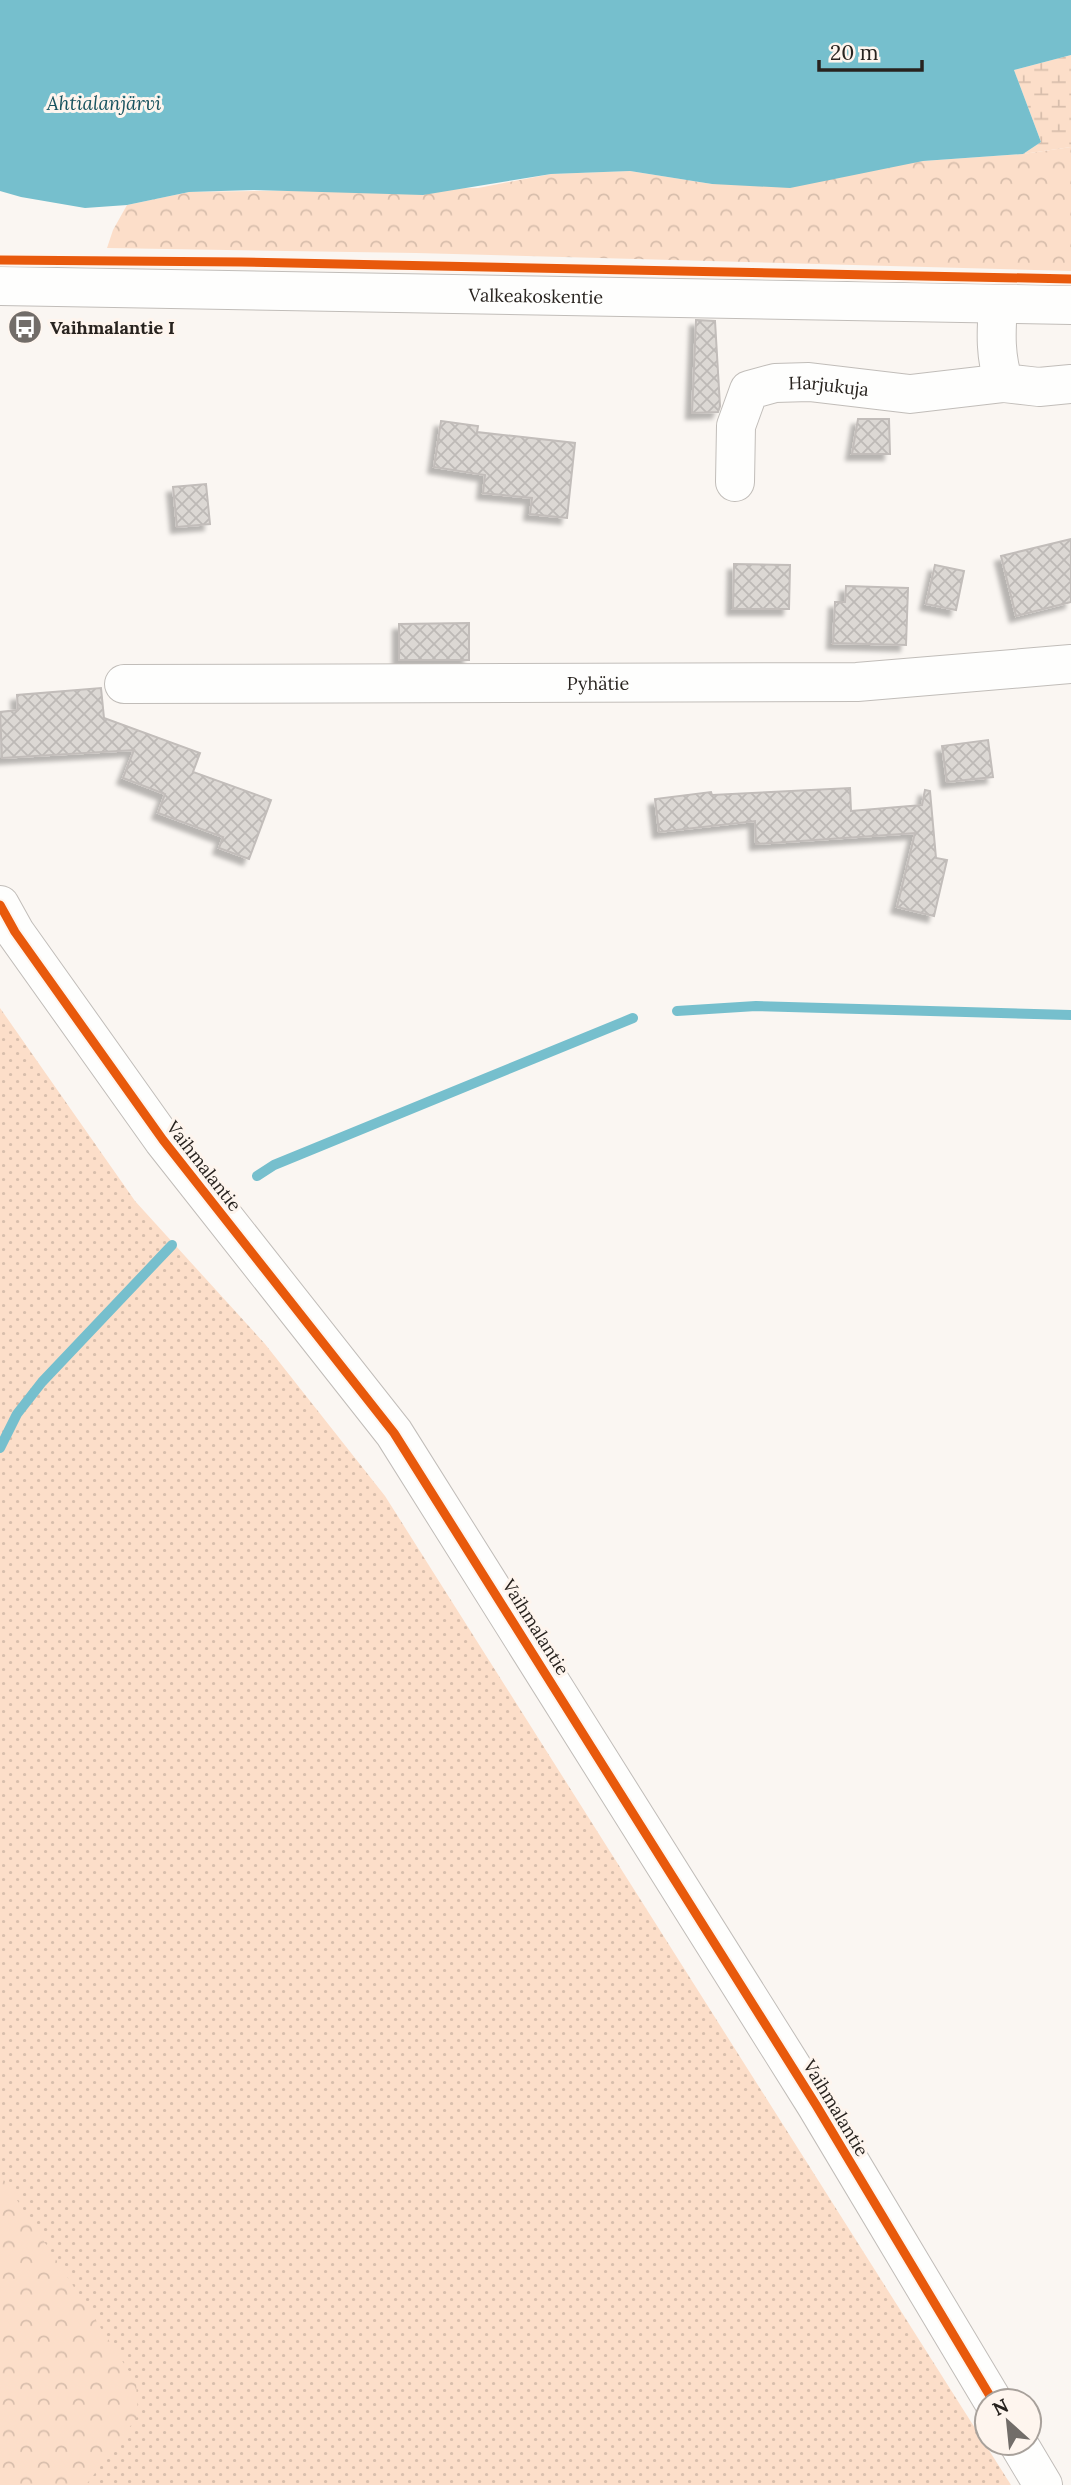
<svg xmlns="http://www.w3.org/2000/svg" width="1071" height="2485" font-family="Lora,serif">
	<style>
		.grass { fill: url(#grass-dots) }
		.forest { fill: url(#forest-crowns) }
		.wetland { fill: url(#wetland-marsh) }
		.water { fill: #76bfcd }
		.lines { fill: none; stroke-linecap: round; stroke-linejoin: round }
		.stream { stroke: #76bfcd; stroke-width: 10 }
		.building { fill: url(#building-cross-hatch); stroke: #c2bdba; stroke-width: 2; filter: url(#shadow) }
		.street-casing { stroke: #c1bdb9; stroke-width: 40 }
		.secondary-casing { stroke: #c1bdb9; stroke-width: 40 }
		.street { stroke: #fefefd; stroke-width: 38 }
		.secondary { stroke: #fefefd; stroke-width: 38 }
		.cycleway-casing { stroke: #fef5ee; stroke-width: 13 }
		.cycleway { stroke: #e8590c; stroke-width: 9 }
		.labels { text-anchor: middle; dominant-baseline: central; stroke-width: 6; stroke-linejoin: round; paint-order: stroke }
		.street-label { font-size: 18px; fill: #28231f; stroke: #fef5ee }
		.poi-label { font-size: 18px; font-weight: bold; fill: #28231f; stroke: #fef5ee; text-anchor: start }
		.water-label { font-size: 19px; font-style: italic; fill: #18535f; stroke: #fef5ee }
	</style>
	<defs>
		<pattern id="grass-dots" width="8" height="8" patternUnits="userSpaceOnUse" patternTransform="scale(1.75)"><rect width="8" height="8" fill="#fcdec9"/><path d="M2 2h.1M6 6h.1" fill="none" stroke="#d8beac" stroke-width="1.8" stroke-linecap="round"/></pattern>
		<pattern id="forest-crowns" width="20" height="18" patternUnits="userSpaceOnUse" patternTransform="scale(1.75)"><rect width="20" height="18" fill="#fcdec9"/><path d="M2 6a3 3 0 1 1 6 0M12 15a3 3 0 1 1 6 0" fill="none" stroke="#d8beac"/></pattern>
		<pattern id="wetland-marsh" width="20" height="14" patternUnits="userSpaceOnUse" patternTransform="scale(1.75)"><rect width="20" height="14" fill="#fcdec9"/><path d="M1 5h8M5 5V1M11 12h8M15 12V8" fill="none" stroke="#d8beac"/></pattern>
		<pattern id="building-cross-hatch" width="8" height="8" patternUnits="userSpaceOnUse" patternTransform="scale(1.75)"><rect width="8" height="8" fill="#dcd8d4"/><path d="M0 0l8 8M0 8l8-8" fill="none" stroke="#bdb9b6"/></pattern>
		<filter id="shadow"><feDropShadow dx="-6" dy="6" stdDeviation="2" flood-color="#0004"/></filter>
	</defs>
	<rect width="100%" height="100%" fill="#faf6f2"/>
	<!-- grass -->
	<polygon class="grass" points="0,1008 135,1201 265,1344 385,1496 1011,2485 0,2485"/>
	<!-- forest -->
	<g class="forest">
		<polygon points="1071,147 1071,271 416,253 107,248 113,230 127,205 189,192 478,188 551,174 630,171 712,184 923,161 1023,154"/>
		<polygon points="0,2174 136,2382 138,2416 86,2485 0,2485"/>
	</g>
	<!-- wetland -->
	<polygon class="wetland" points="1071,55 1071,147 1023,154 1041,142 1014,70"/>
	<!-- water -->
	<polygon class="water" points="0,0 1071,0 1071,55 1014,70 1041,142 1023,154 923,161 790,188 712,184 630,171 551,174 423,195 253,190 189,192 127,205 85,208 21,197 0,191"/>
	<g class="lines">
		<!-- stream -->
		<g class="stream">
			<polyline points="677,1011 756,1006 1071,1015"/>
			<polyline points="257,1176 274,1165 633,1018"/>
			<polyline points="0,1448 17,1414 42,1382 172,1245"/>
		</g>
	</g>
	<!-- building -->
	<g class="building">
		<polygon points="696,320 715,321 720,406 718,412 692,413"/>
		<polygon points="858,419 889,419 890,454 852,454"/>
		<polygon points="441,421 478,426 477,432 575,443 567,518 530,514 532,498 483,493 485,475 434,467"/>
		<polygon points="206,484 210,524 177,527 173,487"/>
		<polygon points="1071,539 1071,602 1016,616 1001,556"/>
		<polygon points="734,564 790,565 789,609 733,609"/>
		<polygon points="935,565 964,571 956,610 926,604"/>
		<polygon points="846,586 908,588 906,645 833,643 835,602 845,602"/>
		<polygon points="469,623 469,660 399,660 399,624"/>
		<polygon points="101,688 104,718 200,753 193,772 271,800 249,859 219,848 223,837 158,813 165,794 123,778 134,750 2,758 0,712 18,710 17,695"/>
		<polygon points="988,740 993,777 947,782 942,746"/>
		<polygon points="850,788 851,811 922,805 925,790 930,791 936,858 947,860 934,916 897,907 915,833 756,844 755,821 659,832 655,799 711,792 712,795"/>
	</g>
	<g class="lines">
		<!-- street casing -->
		<g class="street-casing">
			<g id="street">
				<path d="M998 305C996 333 995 357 1004 383L1039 387 1071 384"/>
				<path id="s1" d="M735 482 736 426 749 390 775 383 809 382 910 394 1004 383"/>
				<path id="s2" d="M124 684 857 682 1071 664"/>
				<polyline points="0,905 15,932 163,1140 394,1433 816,2105 993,2401"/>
				<polyline points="1018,2443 1043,2485"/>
			</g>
		</g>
		<!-- secondary casing -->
		<g class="secondary-casing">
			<g id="secondary">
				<path id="s3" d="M0 286 1071 305"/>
			</g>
		</g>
		<!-- street -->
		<use href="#street" class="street"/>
		<!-- secondary -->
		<use href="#secondary" class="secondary"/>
		<!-- cycleway casing -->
		<g class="cycleway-casing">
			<g id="cycleway">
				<polyline points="0,260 241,262 1071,279"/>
				<polyline points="0,905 15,932 163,1140 394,1433 816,2105 993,2401"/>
			</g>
		</g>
		<!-- cycleway -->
		<use href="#cycleway" class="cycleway"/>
	</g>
	<!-- icons -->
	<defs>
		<g id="bus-disc" transform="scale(1.75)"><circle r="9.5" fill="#726d69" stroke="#fef5ee"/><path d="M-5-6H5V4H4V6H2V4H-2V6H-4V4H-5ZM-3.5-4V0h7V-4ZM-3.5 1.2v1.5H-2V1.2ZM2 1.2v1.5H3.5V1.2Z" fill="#fff"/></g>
	</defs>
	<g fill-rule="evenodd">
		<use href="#bus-disc" x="25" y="327"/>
	</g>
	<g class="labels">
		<!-- street labels -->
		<g class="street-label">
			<text stroke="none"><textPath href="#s3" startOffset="536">Valkeakoskentie</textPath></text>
			<text stroke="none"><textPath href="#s1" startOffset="175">Harjukuja</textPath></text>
			<text stroke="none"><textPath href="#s2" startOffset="474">Pyhätie</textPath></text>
			<text transform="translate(204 1166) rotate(52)">Vaihmalantie</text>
			<text transform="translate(536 1627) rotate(58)">Vaihmalantie</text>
			<text transform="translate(836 2108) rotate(59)">Vaihmalantie</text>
		</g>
		<!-- poi labels -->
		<g class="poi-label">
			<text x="50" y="327">Vaihmalantie I</text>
		</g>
		<!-- water labels -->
		<g class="water-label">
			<text x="104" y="103">Ahtialanjärvi</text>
		</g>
	</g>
	<!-- north arrow -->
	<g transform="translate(1008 2422) rotate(333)"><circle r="33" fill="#fef5ee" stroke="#a8a19b" stroke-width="2"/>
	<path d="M0-5L12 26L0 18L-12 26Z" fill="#726d69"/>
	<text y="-10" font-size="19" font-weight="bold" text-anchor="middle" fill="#28231f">N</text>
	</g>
	<!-- scale -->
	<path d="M819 60v10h103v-10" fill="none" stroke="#28231f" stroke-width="3.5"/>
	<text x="830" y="60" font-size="21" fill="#28231f" stroke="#fef5ee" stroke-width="5" paint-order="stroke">20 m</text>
</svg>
